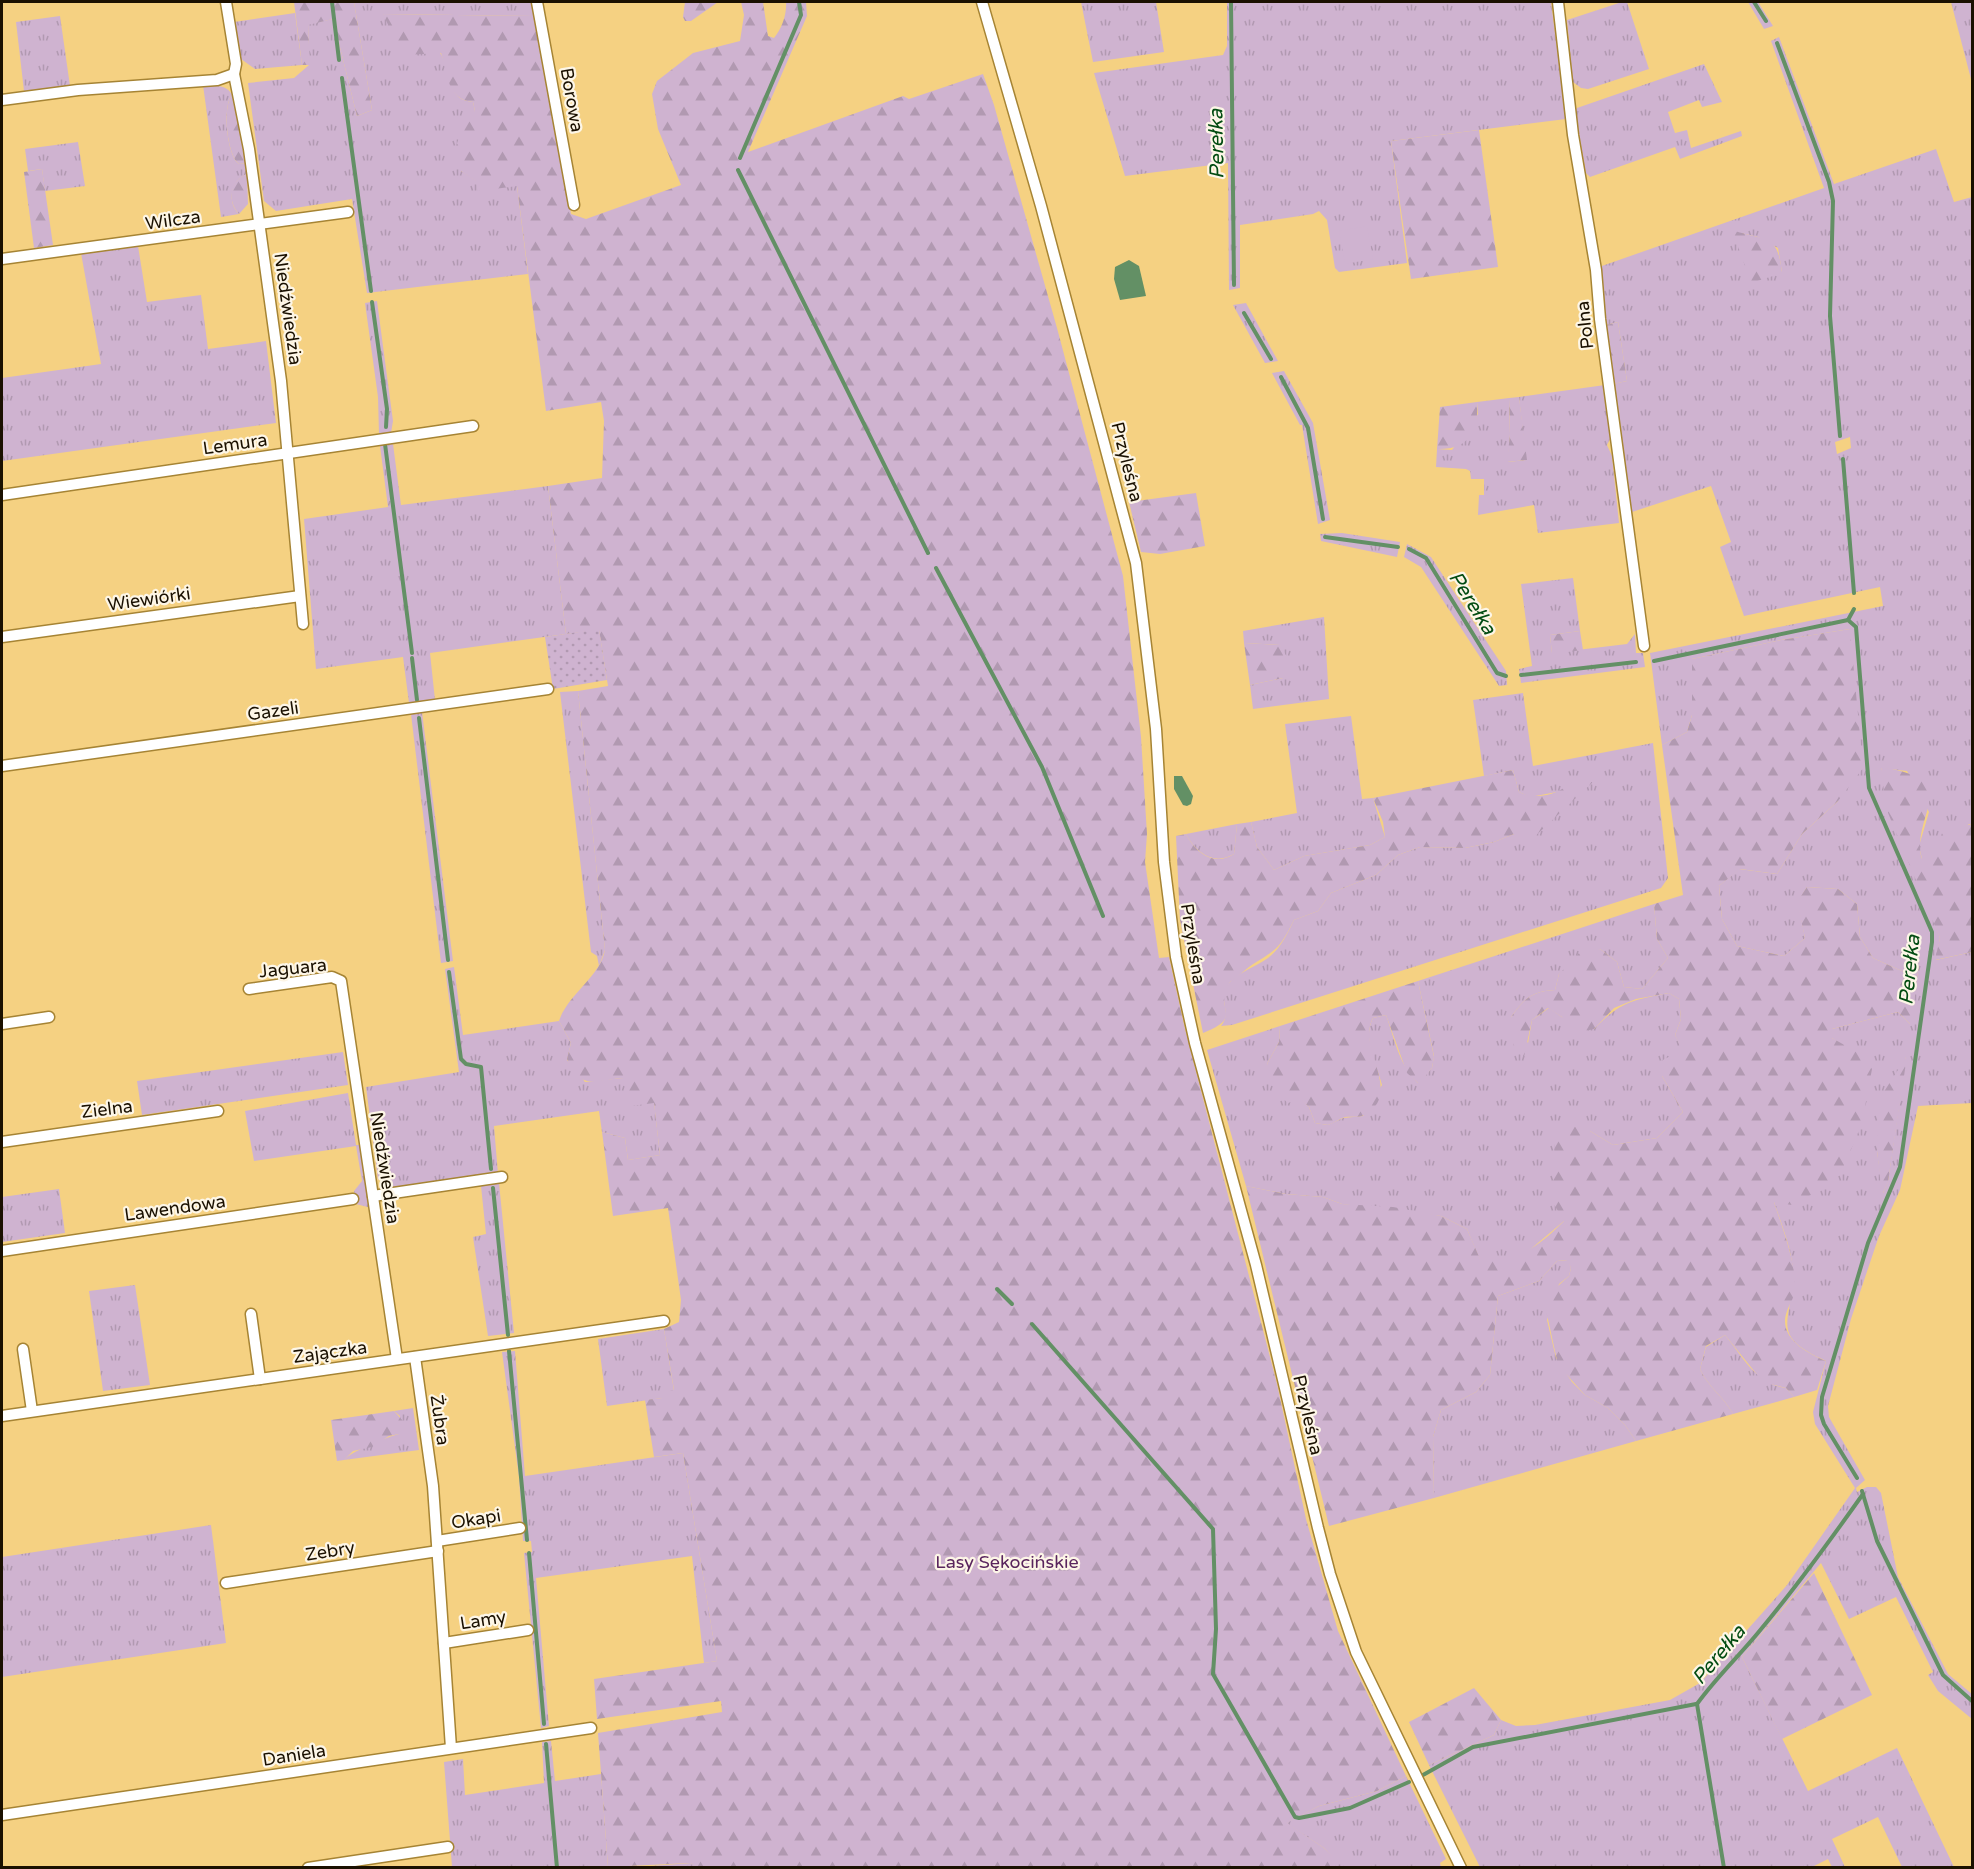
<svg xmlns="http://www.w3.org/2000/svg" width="1974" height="1869" font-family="'Varela Round',sans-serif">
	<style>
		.grass { fill: url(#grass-tufts); fill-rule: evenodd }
		.forest { fill: url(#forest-firs) }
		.park { fill: url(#park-dots) }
		.pitch { fill: #cfb3d0 }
		.water { fill: #639065 }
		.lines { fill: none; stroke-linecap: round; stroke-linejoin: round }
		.stream { stroke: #639065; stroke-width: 4 }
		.street-casing { stroke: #a68434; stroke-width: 13 }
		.street { stroke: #fff; stroke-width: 10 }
		.labels { text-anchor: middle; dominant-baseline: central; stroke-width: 4.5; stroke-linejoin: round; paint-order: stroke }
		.street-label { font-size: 18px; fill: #1a1000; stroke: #fdf6e7 }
		.park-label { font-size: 18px; fill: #59245d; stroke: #fdf6e7 }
		.water-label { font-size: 20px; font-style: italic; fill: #034c12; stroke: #fdf6e7 }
	</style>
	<defs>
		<pattern id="grass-tufts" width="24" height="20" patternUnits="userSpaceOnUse" patternTransform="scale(1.5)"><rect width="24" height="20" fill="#cfb3d0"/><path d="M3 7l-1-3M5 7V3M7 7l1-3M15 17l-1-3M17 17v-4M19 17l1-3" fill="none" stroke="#b199b1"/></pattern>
		<pattern id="forest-firs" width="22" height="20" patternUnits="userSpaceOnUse" patternTransform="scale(1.5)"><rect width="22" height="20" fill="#cfb3d0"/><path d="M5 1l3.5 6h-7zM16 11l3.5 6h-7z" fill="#b199b1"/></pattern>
		<pattern id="park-dots" width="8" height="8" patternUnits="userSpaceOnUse" patternTransform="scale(1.5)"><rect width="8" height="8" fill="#cfb3d0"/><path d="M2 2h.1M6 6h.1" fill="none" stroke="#b199b1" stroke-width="1.8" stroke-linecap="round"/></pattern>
	</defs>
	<rect width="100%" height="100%" fill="#f5d182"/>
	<!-- grass -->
	<g class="grass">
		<path d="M354 2H533L535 16 383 14C396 23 437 45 442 56 451 75 447 100 473 102L475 111 461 171 477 181 517 186 528 274 367 293 352 199 276 211 264 201 248 83 294 78 309 65 308 24 333 19 357 116 372 110Z"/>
		<polygon points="1081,2 1156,2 1164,52 1093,62"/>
		<polygon points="1227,2 1551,2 1566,119 1391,141 1407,263 1339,272 1335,268 1327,220 1319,211 1313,214 1240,225 1240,288 1229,290 1228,163 1125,176 1094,73 1223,55 1227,46"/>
		<polygon points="1622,2 1627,2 1649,69 1588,89 1581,88 1573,82 1567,20"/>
		<polygon points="1748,2 1758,2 1773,26 1764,29"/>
		<polygon points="1951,2 1972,2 1972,83"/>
		<polygon points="295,13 302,65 255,69 241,59 234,22"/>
		<polygon points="60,16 70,86 24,91 16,22"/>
		<path d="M1779 37 1834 184 1936 149 1954 202 1972 197V824H1969L1935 852 1931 860 1922 859 1919 846 1929 812 1907 771 1881 768 1940 938 1936 960 1972 952V1103L1918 1106 1900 1190 1879 1236 1851 1319 1828 1406 1829 1417 1865 1480 1856 1488 1857 1492 1867 1487H1876L1881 1493 1898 1577 1948 1674 1972 1694V1719L1938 1691 1928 1675 1933 1672 1896 1597 1849 1619 1821 1563 1742 1657 1808 1791 1897 1748 1954 1867H1902L1878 1817 1832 1839 1845 1867H1832L1828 1859 1810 1868 1480 1867 1429 1765 1494 1735 1501 1720 1516 1726 1535 1725 1670 1700 1700 1683 1787 1585 1855 1488 1815 1424 1813 1412 1826 1361C1767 1335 1793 1322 1793 1274 1793 1252 1781 1223 1774 1202L1845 1047 1832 1038V1029L1898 1012 1910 1024 1919 965 1904 972 1873 958 1860 937 1857 904 1838 889 1807 887 1798 902 1805 938 1784 956 1737 946 1722 919 1719 886 1739 869 1777 874 1802 834 1838 801 1850 629 1781 640 1692 659V715L1687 732 1662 745 1650 653 1883 606 1880 587 1744 616 1720 547 1731 542 1711 486 1632 512 1613 384 1627 381 1618 322 1606 325 1599 267 1824 188 1771 41ZM1741 233 1758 237 1778 248 1782 272ZM1850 437 1851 448 1837 454 1835 442ZM1906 1057 1888 1181 1883 1193 1877 1151Z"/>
		<polygon points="1704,64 1722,102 1702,107 1699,100 1668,112 1675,133 1687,130 1691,148 1741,131 1742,136 1680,159 1675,147 1590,177 1586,173 1575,112 1577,108"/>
		<path d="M203 85C214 86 227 84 232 95 222 106 227 156 239 164L247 163V174C230 181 227 202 239 214L221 217Z"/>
		<polygon points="78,142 85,186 45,191 42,169 28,171 25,149"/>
		<polygon points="138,246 147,302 201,295 208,349 266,341 276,423 2,461 2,378 101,364 81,253"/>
		<polygon points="377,301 393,421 391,433 379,434 378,397 365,303"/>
		<polygon points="1246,303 1278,361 1265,363 1233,305"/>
		<polygon points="1284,371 1313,423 1330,520 1318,524 1302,425 1300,425 1272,373"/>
		<polygon points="1605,385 1611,437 1607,445 1612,456 1619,523 1538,533 1534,505 1478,515 1479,495 1484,495 1484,479 1471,479 1470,471 1466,469 1436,467 1437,449 1452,450 1478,414 1477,402 1509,398 1510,434 1508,462 1526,460 1519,397"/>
		<polygon points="393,444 401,505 548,486 566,634 430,653 435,700 409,703 403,657 316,669 304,519 388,507 380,446"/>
		<polygon points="1342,533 1400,542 1397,557 1321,541 1320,534"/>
		<polygon points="1407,544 1431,557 1506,671 1507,685 1499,686 1421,567 1404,557"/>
		<polygon points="1573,578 1580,631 1550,635 1552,653 1627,644 1635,634 1636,653 1643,653 1645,667 1521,683 1519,669 1532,666 1521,584"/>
		<polygon points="1324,617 1329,699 1253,709 1250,685 1283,678 1280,645 1244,643 1243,631"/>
		<polygon points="578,691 605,950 599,966 597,956 591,952 560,692"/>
		<path d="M1523 693 1533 766 1653 743 1668 878 1661 888 1232 1025 1221 1026C1233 1012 1216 997 1229 983 1239 972 1255 967 1268 958 1281 948 1287 934 1294 920L1318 911 1331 893 1376 875 1398 855 1420 847 1465 848 1494 842 1514 834 1562 791 1530 797 1519 792 1513 770 1484 776 1473 700Z"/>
		<polygon points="422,712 453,961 441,963 411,714"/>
		<polygon points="1351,716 1362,799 1373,798 1385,837 1370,845 1304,856 1274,870 1257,847 1251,822 1297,813 1285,724"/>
		<path d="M1237 824 1234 854C1214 866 1196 853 1186 834Z"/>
		<path d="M1654 904 1657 939 1668 958 1642 989 1624 987 1617 962 1600 949 1559 974 1555 990C1532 991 1524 999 1511 1017L1528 1043 1532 1020 1549 1008 1562 1017 1594 1029C1621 1001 1633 1000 1669 993L1679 999 1681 1019 1675 1035 1683 1050 1662 1076 1683 1112 1657 1138 1613 1145 1590 1131 1564 1221 1526 1253 1503 1261 1480 1260 1467 1229 1441 1216 1342 1204 1323 1197 1286 1194 1246 1186 1207 1050 1280 1026 1279 1042 1267 1064 1309 1107 1315 1123 1328 1125 1343 1118 1363 1116 1382 1085C1376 1063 1362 1039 1373 1018L1386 1015C1395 1040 1399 1065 1418 1083L1432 1068 1434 1056 1418 981Z"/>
		<polygon points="454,967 463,1035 559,1021 571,1043 567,1060 585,1082 622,1078 654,1102 660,1155 628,1160 625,1138 602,1132 599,1111 494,1126 498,1174 394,1188 378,1179 366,1087 459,1072 445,969"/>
		<polygon points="343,1052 348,1085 142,1115 137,1081"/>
		<polygon points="348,1093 356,1145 361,1145 371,1208 356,1204 354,1191 362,1181 356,1146 254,1161 245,1111"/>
		<polygon points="499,1183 514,1333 488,1336 473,1237 486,1234 481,1186"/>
		<polygon points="59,1189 65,1233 2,1242 2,1197"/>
		<polygon points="1568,1260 1571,1268 1569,1276 1559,1284 1547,1320 1556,1358 1572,1382 1585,1395 1608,1408 1625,1425 1636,1441 1434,1498 1433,1437 1441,1410 1476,1392 1490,1375 1498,1296 1539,1281 1557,1261"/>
		<polygon points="135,1285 150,1385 103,1391 89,1291"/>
		<polygon points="664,1329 674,1391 662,1398 607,1406 598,1339"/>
		<path d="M1725 1335C1743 1357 1756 1384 1786 1388L1794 1397 1733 1414C1724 1397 1708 1387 1700 1369L1706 1347Z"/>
		<polygon points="515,1351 525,1476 683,1453 717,1661 704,1663 692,1556 536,1578 549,1726 541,1728 524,1553 532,1552 531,1541 523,1541 519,1477 502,1352"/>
		<path d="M413 1408 419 1450 344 1460C348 1453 389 1436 399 1434L400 1416 394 1411Z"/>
		<polygon points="211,1525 226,1643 2,1677 2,1557"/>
		<polygon points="551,1741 555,1781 601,1774 608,1867 452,1867 444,1762 463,1759 465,1795 544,1783 542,1742"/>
		<polygon points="1406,1776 1446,1859 1440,1863 1441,1867 1333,1867 1333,1858 1324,1848 1286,1823 1319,1806 1377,1791"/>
		<polygon points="691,1863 699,1867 624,1868"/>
	</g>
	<!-- forest -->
	<g class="forest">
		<polygon points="294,2 354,2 372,110 357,116 333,19 308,25 310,65 302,65"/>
		<polygon points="685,2 718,2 691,21 685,21 683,17"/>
		<path d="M741 2H763L768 36 774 38C782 29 787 14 786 2H806L807 16 748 152 903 96 909 99 983 74 994 105 1057 328 1123 576 1141 737 1147 834 1145 862 1159 958 1169 957 1185 1029 1277 1384 1306 1519 1338 1631 1406 1776 1377 1791 1319 1806 1287 1823 1324 1848 1334 1858 1333 1867 699 1868 691 1863 608 1867 598 1733 722 1712 721 1701 597 1719 594 1679 717 1661 683 1453 654 1457 645 1400 662 1398 661 1393 674 1390 664 1329 679 1322 681 1300 668 1208 613 1216 602 1132 625 1138 628 1160 660 1155 654 1103 631 1106 622 1078C594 1081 580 1090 567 1059L571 1043 559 1021C568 994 600 977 605 950L578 691 608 686 599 630 566 634 548 486 602 478 604 421 601 402 546 411 517 186 478 191 476 181C469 176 457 171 455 161 452 147 466 121 475 111L473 102C447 100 448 74 441 53L405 55 399 48 383 14 535 16 571 214 586 219 681 185 658 129 652 94 657 81 693 53 740 41 744 15Z"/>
		<path d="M232 95 236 103 247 163 239 164C227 156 222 106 232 95Z"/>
		<polygon points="1479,130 1498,267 1411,279 1391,141"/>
		<polygon points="42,169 53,245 34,248 24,172"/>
		<path d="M247 174 248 204 239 214C227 201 229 181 247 174Z"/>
		<path d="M1735 231C1767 241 1778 234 1782 273L1751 283 1733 232Z"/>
		<polygon points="1618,322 1627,381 1613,384 1606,325"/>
		<polygon points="1519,397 1527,460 1507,462 1510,434 1509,398"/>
		<path d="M1477 402C1479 432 1468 450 1437 449L1440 407Z"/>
		<polygon points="1196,493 1205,546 1160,554 1141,552 1129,502"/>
		<path d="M1850 629 1863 768 1838 801 1802 834 1777 874 1740 869 1719 886 1722 919 1737 946 1784 956 1805 938 1797 902 1807 887 1838 889 1857 904 1860 937 1873 958 1904 972 1919 964 1911 1025 1898 1012 1832 1029V1038L1862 1055 1872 1069 1862 1123 1843 1169 1824 1188 1792 1205 1774 1202C1782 1227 1796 1262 1795 1289 1795 1296 1790 1303 1787 1311 1777 1337 1807 1353 1826 1361L1817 1390 1794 1397 1786 1388 1763 1382 1725 1335 1706 1346 1700 1369C1708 1387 1724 1397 1733 1414L1636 1441 1625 1425 1608 1408 1585 1395 1558 1365 1546 1310 1549 1294 1569 1276 1571 1268 1567 1260 1557 1261 1539 1281 1498 1296 1490 1375 1476 1392 1441 1410 1433 1437 1434 1498 1329 1526 1246 1186 1286 1194 1323 1197 1342 1204 1393 1207 1441 1216 1467 1229 1480 1259C1518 1262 1538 1247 1564 1221L1552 1201 1555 1136 1561 1123 1590 1131 1613 1145 1657 1138 1683 1112 1662 1076 1661 1061 1682 1050 1675 1035 1681 1019 1679 999 1669 993 1636 999 1614 1008 1594 1029 1575 1033 1562 1017 1548 1008 1532 1020 1524 1057 1514 1049 1511 1017C1524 999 1532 991 1555 990L1559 974 1580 952 1600 949 1617 962 1624 987 1642 989 1668 958 1657 939 1654 904 1683 895 1662 745 1687 732 1692 715V659L1781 640Z"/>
		<polygon points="1580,631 1583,650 1552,654 1550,635"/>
		<polygon points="1244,643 1280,645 1288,659 1283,678 1250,685"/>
		<path d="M1881 767C1967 780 1910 815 1922 859H1931L1943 831 1972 824V952L1935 960 1940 938 1886 808Z"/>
		<path d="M1513 770 1519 792C1537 801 1559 794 1573 781L1593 782 1530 841 1514 834 1494 842 1465 848 1420 847 1398 855 1376 875 1331 893 1318 911 1294 920C1278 952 1276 949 1249 967 1242 972 1237 978 1230 982 1212 1010 1246 1016 1203 1033L1180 920 1176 836 1186 834C1196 853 1214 867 1234 854L1237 824 1251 822 1257 847 1274 870 1304 856 1370 845 1385 837 1383 822 1373 798Z"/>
		<path d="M1418 981 1434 1057 1432 1068 1419 1084 1407 1073 1386 1015 1373 1018C1356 1049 1405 1093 1364 1115 1358 1118 1351 1116 1345 1117 1339 1119 1334 1123 1328 1125L1315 1123 1309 1107 1300 1099 1288 1103 1281 1097 1267 1064 1279 1042 1280 1026Z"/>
		<polygon points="1907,1056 1888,1182 1882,1195 1877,1151 1878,1101"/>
		<polygon points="394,1411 403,1421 403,1428 399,1434 389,1436 372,1447 353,1451 344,1460 337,1461 331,1420"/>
		<polygon points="1814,1573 1872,1695 1782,1739 1742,1657"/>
		<polygon points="1474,1688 1501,1720 1494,1735 1429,1765 1409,1722"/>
	</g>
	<!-- park -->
	<polygon class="park" points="599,629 607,680 553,689 545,637"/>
	<!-- pitch -->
	<polygon class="pitch" points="1367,226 1373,259 1345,264 1339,231"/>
	<!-- water -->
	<g class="water">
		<polygon points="1129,260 1139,266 1146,296 1120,300 1114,279 1115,267"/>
		<polygon points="1174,776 1182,776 1193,796 1191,804 1187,806 1183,805 1174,789"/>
	</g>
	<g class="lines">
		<!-- stream -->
		<g class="stream">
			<polyline points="332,2 339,60"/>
			<polyline points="1231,2 1234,285"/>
			<polyline points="1754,2 1766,21"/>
			<polyline points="1777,43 1829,182 1833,201 1830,316 1840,436"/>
			<polyline points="342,78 371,291"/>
			<polyline points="740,158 801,15 799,2"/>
			<polyline points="738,170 928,553"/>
			<polyline points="372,302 387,409 386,427"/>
			<polyline points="1244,313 1271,359"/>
			<polyline points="1281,377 1308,428 1323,519"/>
			<polyline points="385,444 412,653"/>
			<polyline points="1843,459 1854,593"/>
			<polyline points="1325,537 1398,547"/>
			<polyline points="1409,549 1426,558 1497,673 1506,676"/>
			<polyline points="936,568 1042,767 1103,916"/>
			<polyline points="1848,620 1854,609"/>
			<polyline points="412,658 417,700"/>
			<polyline points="1654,661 1848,620 1856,627 1869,788 1932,932 1932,942 1900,1167 1868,1243 1822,1397 1821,1415 1824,1424 1857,1478"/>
			<polyline points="1521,675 1636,662"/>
			<polyline points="419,718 448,960"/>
			<polyline points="449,972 461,1059 466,1064 481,1067 491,1169"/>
			<polyline points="493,1188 508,1335"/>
			<polyline points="997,1289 1012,1304"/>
			<polyline points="1032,1324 1213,1529 1216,1629 1213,1674 1295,1817 1299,1818 1350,1808 1409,1782"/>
			<polyline points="509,1351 527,1540"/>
			<polyline points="1862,1491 1877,1541 1943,1675 1972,1701"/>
			<polyline points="529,1553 544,1724"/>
			<polyline points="546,1744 557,1868"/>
			<polyline points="1423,1775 1473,1747 1696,1704"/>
			<path d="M1724 1868 1697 1704C1715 1679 1737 1658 1757 1634 1795 1589 1829 1542 1863 1494"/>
		</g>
		<!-- street casing -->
		<g class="street-casing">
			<g id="street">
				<polyline points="226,2 236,64 234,74 249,149 281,381 303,624"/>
				<polyline points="537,2 574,205"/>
				<polyline points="982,2 1041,206 1136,563 1156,729 1164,862 1176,957 1195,1043 1256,1265 1318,1528 1330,1574 1356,1652 1461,1868"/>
				<polyline points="1558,2 1573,135 1596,270 1600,319 1644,646"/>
				<polyline points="2,100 78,90 217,80 234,74"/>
				<polyline points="2,259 348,212"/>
				<polyline points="2,495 473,426"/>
				<polyline points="2,637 300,596"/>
				<polyline points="2,766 548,689"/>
				<polyline points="249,989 332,977 341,981 397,1359"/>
				<polyline points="2,1024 49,1017"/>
				<polyline points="2,1142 218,1111"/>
				<polyline points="373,1196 502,1177"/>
				<polyline points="2,1251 353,1199"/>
				<polyline points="251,1314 260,1379"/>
				<polyline points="23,1349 32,1411"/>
				<polyline points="415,1357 433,1486 451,1748"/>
				<polyline points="2,1416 664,1321"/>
				<polyline points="437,1541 520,1528"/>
				<polyline points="226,1583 438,1551"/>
				<polyline points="444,1643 528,1630"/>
				<polyline points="2,1815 591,1728"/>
				<polyline points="308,1868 448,1847"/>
			</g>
		</g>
		<!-- street -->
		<use href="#street" class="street"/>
	</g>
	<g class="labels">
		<!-- street labels -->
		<g class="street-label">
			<text transform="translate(572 100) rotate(80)">Borowa</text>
			<text transform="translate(173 220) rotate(-8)">Wilcza</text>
			<text transform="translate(288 309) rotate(82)">Niedźwiedzia</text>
			<text transform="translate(1585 325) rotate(-96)">Polna</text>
			<text transform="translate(235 444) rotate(-8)">Lemura</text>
			<text transform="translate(1127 462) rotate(76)">Przyleśna</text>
			<text transform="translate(149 599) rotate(-8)">Wiewiórki</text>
			<text transform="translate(273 711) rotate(-8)">Gazeli</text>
			<text transform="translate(1193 944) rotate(81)">Przyleśna</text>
			<text transform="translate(293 968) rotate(-6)">Jaguara</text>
			<text transform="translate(107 1109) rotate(-7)">Zielna</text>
			<text transform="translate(385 1168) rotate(81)">Niedźwiedzia</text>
			<text transform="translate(175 1208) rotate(-8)">Lawendowa</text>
			<text transform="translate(330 1352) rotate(-8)">Zajączka</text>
			<text transform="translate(1308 1415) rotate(77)">Przyleśna</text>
			<text transform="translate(440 1420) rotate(82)">Żubra</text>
			<text transform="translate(476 1519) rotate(-9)">Okapi</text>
			<text transform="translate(330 1551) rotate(-9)">Zebry</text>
			<text transform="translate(483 1620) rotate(-9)">Lamy</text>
			<text transform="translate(294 1755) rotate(-9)">Daniela</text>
		</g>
		<!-- park labels -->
		<g class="park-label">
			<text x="1007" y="1562">Lasy Sękocińskie</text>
		</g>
		<!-- water labels -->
		<g class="water-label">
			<text transform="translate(1217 144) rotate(-91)">Perełka</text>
			<text transform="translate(1472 603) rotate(58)">Perełka</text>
			<text transform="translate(1910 970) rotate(-84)">Perełka</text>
			<text transform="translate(1719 1655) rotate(-50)">Perełka</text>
		</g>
	</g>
	<!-- border -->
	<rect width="1974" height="1869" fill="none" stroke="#1a1000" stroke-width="6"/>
</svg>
